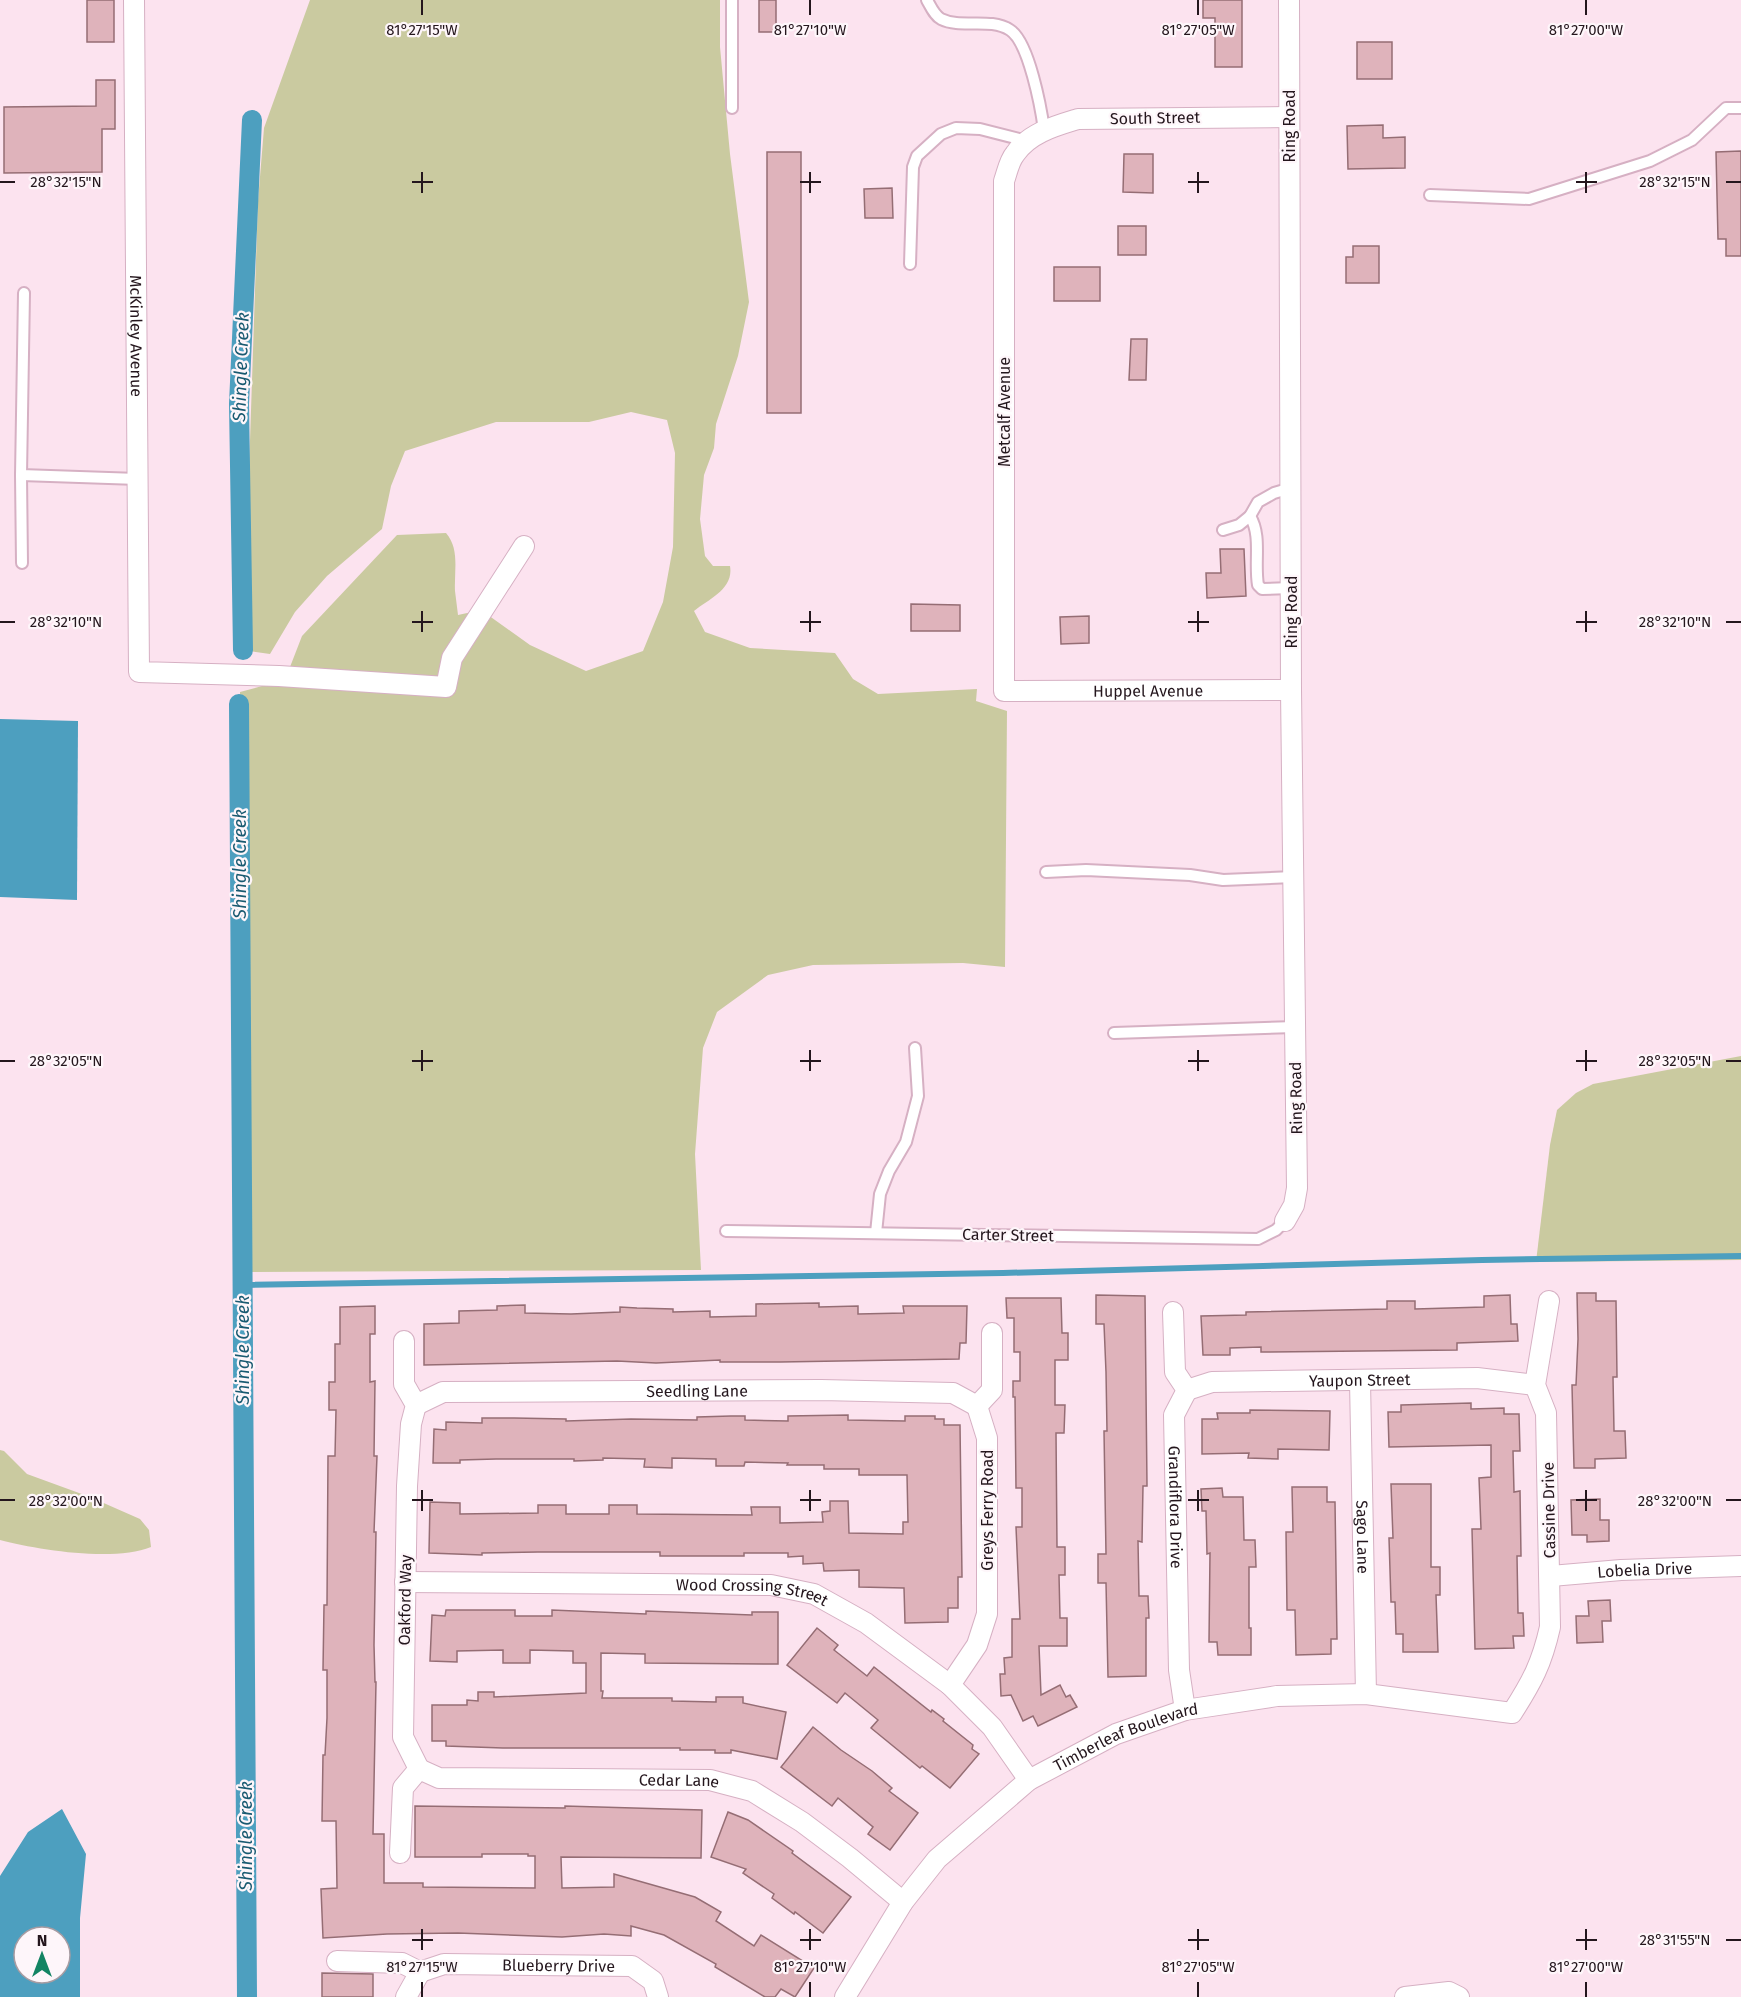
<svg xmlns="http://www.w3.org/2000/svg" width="1741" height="1997" font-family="'Fira Sans',sans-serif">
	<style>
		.green { fill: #cacaa0 }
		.water { fill: #4d9fbf; fill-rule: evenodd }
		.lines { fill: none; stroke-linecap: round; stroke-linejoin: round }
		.stream { stroke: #4d9fbf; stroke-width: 6 }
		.canal { stroke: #4d9fbf; stroke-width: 20 }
		.building { fill: #dfb3bb; stroke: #956d74; stroke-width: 1.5 }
		.lane-casing { stroke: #d6b0c3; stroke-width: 14 }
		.street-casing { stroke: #d6b0c3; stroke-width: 22 }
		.lane { stroke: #fff; stroke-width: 10 }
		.street { stroke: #fff; stroke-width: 20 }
		.ticks { fill: none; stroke: #24161d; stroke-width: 2 }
		.labels { text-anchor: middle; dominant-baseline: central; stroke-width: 4.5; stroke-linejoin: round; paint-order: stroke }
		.street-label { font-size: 16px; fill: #24161d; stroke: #fef6fa }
		.water-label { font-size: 18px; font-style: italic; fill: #195a71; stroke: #fef6fa }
		.ticks-label { font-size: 15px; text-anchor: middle; fill: #24161d; stroke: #fef6fa; stroke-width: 4.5; stroke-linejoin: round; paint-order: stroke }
	</style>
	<rect width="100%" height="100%" fill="#fce3ef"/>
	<!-- green -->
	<g class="green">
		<path d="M310 0H720V47L730 154 749 302 738 356 716 424 714 448 704 475 700 519 705 556 713 566H730C734 589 709 599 694 611L705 632 750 648 835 653 853 679 878 694 977 689 976 701 1007 711 1005 967 963 963 813 965 768 975 717 1012 703 1048 695 1154 701 1270 244 1272 240 692 262 686 290 667 302 636 397 535 446 533C460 549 454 571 455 591 456 599 457 607 458 615L481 610 530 645 586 671 643 651 663 602 673 547 675 453 667 420 631 412 589 422H496L405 451 391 486 382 529 327 576 295 612 270 654 243 650 258 201 264 128Z"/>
		<polygon points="1741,1056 1741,1260 1536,1262 1550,1145 1557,1110 1576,1093 1593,1084"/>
		<path d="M0 1450 4 1451 27 1474 90 1497 140 1519 149 1530 151 1547C114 1562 38 1550 0 1540Z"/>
	</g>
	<!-- water -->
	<g class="water">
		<polygon points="0,719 78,721 77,900 0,897"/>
		<path d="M62 1809 86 1854 80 1918V1997H0V1876L28 1832ZM24 1937H60V1973H24Z"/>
	</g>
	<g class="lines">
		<!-- stream -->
		<polyline class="stream" points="244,1285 1003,1273 1482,1260 1741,1256"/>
		<!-- canal -->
		<g class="canal">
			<polyline points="243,650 239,404 252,120"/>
			<polyline points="239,704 247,1997"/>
		</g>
	</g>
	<!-- building -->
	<g class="building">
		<rect x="87" y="0" width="27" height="42"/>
		<rect x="759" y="0" width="17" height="32"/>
		<polygon points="1203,0 1242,0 1242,67 1215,67 1215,18 1203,18"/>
		<rect x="1357" y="42" width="35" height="37"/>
		<polygon points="96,80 115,80 115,129 102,129 102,172 4,173 4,107 96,106"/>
		<polygon points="1383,125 1383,138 1405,137 1405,168 1348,169 1347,126"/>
		<polygon points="1741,151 1741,256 1726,256 1726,239 1718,239 1716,152"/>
		<rect x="767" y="152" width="34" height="261"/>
		<polygon points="1124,154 1153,154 1153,193 1123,192"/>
		<polygon points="892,188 893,218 865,218 864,189"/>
		<rect x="1118" y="226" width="28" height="29"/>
		<polygon points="1353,246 1379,246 1379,283 1346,283 1346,257 1353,257"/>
		<rect x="1054" y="267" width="46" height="34"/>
		<polygon points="1131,339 1147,339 1146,380 1129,380"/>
		<polygon points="1220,549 1244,549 1246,596 1207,598 1206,573 1221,573"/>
		<polygon points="911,604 960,605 960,631 911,631"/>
		<polygon points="1089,616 1089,643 1061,644 1060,617"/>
		<polygon points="1577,1293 1596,1293 1596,1301 1616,1301 1617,1377 1613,1377 1614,1431 1625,1431 1626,1458 1595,1459 1595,1468 1574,1468 1572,1385 1576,1385 1578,1339"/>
		<polygon points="1096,1295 1145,1296 1147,1486 1143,1486 1142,1542 1138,1541 1139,1596 1148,1596 1149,1618 1146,1618 1146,1676 1108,1677 1106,1583 1098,1583 1098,1554 1106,1554 1104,1431 1107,1431 1106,1372 1104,1324 1096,1324"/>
		<polygon points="1510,1295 1511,1324 1517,1324 1518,1341 1457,1343 1457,1350 1261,1352 1261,1347 1230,1348 1230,1355 1203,1355 1201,1316 1246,1315 1246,1312 1387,1309 1387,1301 1415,1301 1415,1309 1484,1307 1484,1296"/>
		<polygon points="1006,1298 1061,1298 1062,1333 1068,1333 1068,1360 1055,1360 1055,1405 1065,1405 1064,1433 1056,1433 1057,1547 1065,1547 1065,1575 1059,1575 1060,1618 1067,1618 1067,1646 1039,1646 1041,1695 1060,1685 1066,1697 1070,1695 1077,1707 1038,1726 1033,1716 1023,1721 1011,1695 1001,1696 1000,1674 1005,1674 1004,1658 1012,1657 1012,1619 1020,1619 1016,1527 1022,1527 1022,1488 1016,1488 1015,1397 1013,1397 1013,1381 1020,1381 1020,1352 1014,1352 1014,1318 1007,1318"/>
		<polygon points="819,1303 819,1307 858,1306 858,1314 904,1313 903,1306 967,1306 966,1343 960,1343 959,1359 780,1362 720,1362 720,1360 656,1363 617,1361 424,1365 424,1324 459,1323 459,1311 497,1310 497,1306 525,1305 525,1313 571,1314 620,1312 620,1307 637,1308 673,1309 673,1312 710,1311 710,1317 756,1316 756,1304"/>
		<polygon points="375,1306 375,1334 370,1334 370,1382 375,1381 374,1456 377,1456 374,1532 376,1532 374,1645 375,1682 376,1682 373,1834 384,1834 384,1883 423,1883 423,1887 535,1888 535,1856 528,1856 528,1854 482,1854 482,1857 415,1857 415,1806 565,1808 565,1806 702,1810 701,1858 561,1857 562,1888 614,1887 614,1874 695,1897 721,1912 716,1921 754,1946 761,1935 814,1968 795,1997 781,1989 775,1997 765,1997 715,1967 716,1964 664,1935 631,1926 631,1936 604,1934 562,1937 458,1933 387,1934 323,1938 321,1889 337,1888 336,1821 322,1821 323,1755 325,1755 327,1718 327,1670 323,1670 324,1605 327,1605 328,1456 335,1456 336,1410 329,1410 329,1382 335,1382 335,1344 340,1344 340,1307"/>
		<polygon points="1471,1403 1471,1409 1504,1408 1504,1414 1519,1414 1520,1451 1513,1451 1514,1492 1520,1491 1521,1556 1517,1556 1518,1613 1523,1613 1524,1636 1513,1636 1514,1648 1475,1649 1472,1529 1481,1529 1479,1478 1491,1477 1491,1445 1389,1447 1388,1412 1401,1412 1401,1405"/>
		<polygon points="1250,1410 1330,1411 1329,1450 1278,1449 1278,1459 1248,1458 1249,1453 1202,1454 1202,1419 1218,1419 1217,1413 1250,1413"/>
		<polygon points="848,1415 848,1420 905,1421 905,1416 935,1416 935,1419 944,1419 944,1425 960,1425 962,1577 958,1577 958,1608 948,1608 948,1622 905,1623 904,1588 859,1587 859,1570 824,1571 823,1563 803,1564 803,1556 788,1557 788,1553 744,1553 744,1556 660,1556 660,1552 538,1552 482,1553 482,1555 429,1553 430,1502 460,1503 460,1514 538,1513 538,1505 566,1505 566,1514 609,1514 609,1505 637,1505 637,1514 752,1515 751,1507 780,1507 780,1523 823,1522 822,1512 830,1511 830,1501 848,1501 849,1533 903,1534 903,1522 908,1522 907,1475 859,1475 859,1469 824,1469 824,1465 787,1465 788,1463 745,1462 744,1466 716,1466 716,1459 672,1458 672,1468 644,1467 645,1459 603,1458 603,1460 574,1461 574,1459 496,1459 460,1460 460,1463 433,1463 434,1429 446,1430 446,1422 482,1423 482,1418 514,1418 566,1419 566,1421 631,1419 697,1420 697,1417 731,1416 745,1416 745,1420 788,1421 788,1416"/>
		<polygon points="1391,1484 1431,1484 1431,1567 1440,1567 1440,1595 1436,1595 1438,1652 1403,1652 1403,1634 1396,1634 1395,1602 1391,1602 1389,1538 1393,1538"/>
		<polygon points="1292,1487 1327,1487 1327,1502 1335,1502 1337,1639 1331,1639 1331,1654 1296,1655 1295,1610 1287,1610 1286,1532 1293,1532"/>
		<polygon points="1222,1488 1223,1497 1243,1497 1244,1540 1255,1540 1256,1567 1249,1567 1249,1628 1251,1628 1251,1655 1218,1655 1217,1642 1209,1642 1210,1553 1207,1554 1206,1511 1202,1511 1201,1489"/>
		<polygon points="1600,1499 1600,1520 1609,1520 1609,1541 1587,1542 1587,1535 1572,1535 1571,1500"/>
		<polygon points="1610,1600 1611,1621 1602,1621 1603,1642 1577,1643 1576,1616 1589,1616 1588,1601"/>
		<polygon points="446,1610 515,1610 515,1616 552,1616 552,1610 646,1614 646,1611 752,1615 752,1612 778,1612 778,1664 645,1663 645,1654 601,1653 601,1691 603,1691 602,1698 672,1698 672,1701 716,1702 716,1697 743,1697 743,1703 786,1712 777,1759 731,1750 731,1753 715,1753 715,1750 680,1750 680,1748 503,1748 446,1746 446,1741 432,1741 432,1705 467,1705 467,1700 478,1701 478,1692 494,1692 494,1697 586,1693 586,1663 573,1663 573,1651 530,1650 530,1663 503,1663 503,1650 457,1651 457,1662 430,1661 432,1615 445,1616"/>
		<polygon points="817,1628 838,1645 834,1650 867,1676 874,1667 931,1712 932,1710 944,1719 943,1721 973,1745 972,1749 979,1754 950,1788 922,1766 920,1768 871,1728 878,1720 845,1693 837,1703 787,1665"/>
		<polygon points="813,1727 841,1750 872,1771 892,1788 889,1791 918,1813 890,1850 868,1834 873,1827 838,1798 832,1806 781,1767"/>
		<polygon points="728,1812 748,1820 793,1851 792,1853 851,1897 823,1933 795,1912 794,1914 772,1898 774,1894 743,1873 746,1869 711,1857"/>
		<polygon points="322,1973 373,1974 373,1997 322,1997"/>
	</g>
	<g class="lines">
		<!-- lane casing -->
		<g class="lane-casing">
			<g id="lane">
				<polyline points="732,0 732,108"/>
				<path d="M927 0C931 7 934 15 941 19 961 29 990 17 1010 30 1029 42 1041 108 1044 130"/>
				<polyline points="1430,195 1529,199 1650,161 1692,140 1726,108 1741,108"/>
				<polyline points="910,264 913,167 917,156 941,134 956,128 980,129 1027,141"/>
				<polyline points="24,293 21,475 138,479"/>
				<polyline points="21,475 22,563"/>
				<path d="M1250 516C1262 536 1254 562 1258 585L1262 589 1291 588"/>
				<polyline points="1223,530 1239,525 1250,516 1258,502 1274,493 1291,488"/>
				<polyline points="1046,872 1086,870 1190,875 1223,880 1293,877"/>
				<polyline points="1114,1033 1295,1027"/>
				<polyline points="726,1231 1258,1239 1276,1230 1285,1221"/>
				<polyline points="876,1233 880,1194 889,1171 906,1142 918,1096 915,1048"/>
			</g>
		</g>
		<!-- street casing -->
		<g class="street-casing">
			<g id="street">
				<path id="s1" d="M134 0 139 672 279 676 446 687 452 658 524 546"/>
				<path id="s2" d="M1289 117 1078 119C1055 126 1029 133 1015 154 1009 161 1007 173 1004 181V691L1291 690"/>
				<polyline points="1285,1221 1294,1205 1297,1188 1291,690 1289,0"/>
				<path id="s3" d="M1173 1312 1175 1372 1187 1390 1174 1415 1179 1670 1185 1710"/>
				<polyline points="404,1341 404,1384 416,1405 411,1424 407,1486 403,1737 419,1769"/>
				<path id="s4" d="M1360 1381 1366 1694"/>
				<path id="s5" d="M1187 1390 1212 1382 1477 1378 1535 1385"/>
				<path id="s6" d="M416 1405 443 1392 821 1390 953 1393 977 1406"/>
				<polyline points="977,1406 992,1390 992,1333"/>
				<path id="s7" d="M1551 1576 1621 1570 1741 1566"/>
				<path id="s8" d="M405 1582 771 1585 814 1594 866 1623 950 1685 992 1727 1029 1780"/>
				<polyline points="950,1685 977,1645 987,1614 987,1438 977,1406"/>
				<path id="s9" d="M419 1769 439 1778 710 1780 752 1791 802 1822 850 1858 903 1902"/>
				<polyline points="400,1853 403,1788 419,1769"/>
				<path id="s10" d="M337 1961 402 1963 420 1972 444 1964 632 1966 653 1981 658 1997"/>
				<polyline points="406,1997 420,1972"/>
				<path id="s11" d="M845 1997 903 1902 937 1859 1029 1780 1116 1734 1185 1710 1277 1696 1366 1694 1512 1713C1532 1682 1542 1663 1550 1627L1546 1413 1535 1385 1549 1301"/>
				<polyline points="1405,1997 1449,1992 1459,1997"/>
			</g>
		</g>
		<!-- lane -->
		<use href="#lane" class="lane"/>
		<!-- street -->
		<use href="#street" class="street"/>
	</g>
	<!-- ticks -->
	<path class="ticks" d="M422 0V15M810 0V15M1198 0V15M1586 0V15M422 172V193M810 172V193M1198 172V193M1586 172V193M0 182H15M412 182H433M800 182H821M1188 182H1209M1576 182H1597M1726 182H1741M422 611V632M810 611V632M1198 611V632M1586 611V632M0 622H15M412 622H433M800 622H821M1188 622H1209M1576 622H1597M1726 622H1741M422 1050V1071M810 1050V1071M1198 1050V1071M1586 1050V1071M0 1061H15M412 1061H433M800 1061H821M1188 1061H1209M1576 1061H1597M1726 1061H1741M422 1490V1511M810 1490V1511M1198 1490V1511M1586 1490V1511M0 1500H15M412 1500H433M800 1500H821M1188 1500H1209M1576 1500H1597M1726 1500H1741M422 1929V1950M810 1929V1950M1198 1929V1950M1586 1929V1950M412 1940H433M800 1940H821M1188 1940H1209M1576 1940H1597M1726 1940H1741M422 1982V1997M810 1982V1997M1198 1982V1997M1586 1982V1997"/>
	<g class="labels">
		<!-- street labels -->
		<g class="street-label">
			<text transform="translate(1155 118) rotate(-1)">South Street</text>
			<text transform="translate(1289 126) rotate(-90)">Ring Road</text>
			<text stroke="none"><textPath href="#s1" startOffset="336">McKinley Avenue</textPath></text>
			<text transform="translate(1004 412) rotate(-90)">Metcalf Avenue</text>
			<text transform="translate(1291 612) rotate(-90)">Ring Road</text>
			<text stroke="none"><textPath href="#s2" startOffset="968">Huppel Avenue</textPath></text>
			<text transform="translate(1296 1098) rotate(-91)">Ring Road</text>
			<text transform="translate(1008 1235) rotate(1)">Carter Street</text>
			<text stroke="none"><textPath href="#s5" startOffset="174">Yaupon Street</textPath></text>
			<text stroke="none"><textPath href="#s6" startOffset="284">Seedling Lane</textPath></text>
			<text stroke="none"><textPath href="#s3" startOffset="202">Grandiflora Drive</textPath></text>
			<text transform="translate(987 1510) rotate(-90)">Greys Ferry Road</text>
			<text transform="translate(1549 1510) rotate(-91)">Cassine Drive</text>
			<text stroke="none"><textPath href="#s4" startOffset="156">Sago Lane</textPath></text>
			<text stroke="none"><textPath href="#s7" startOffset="94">Lobelia Drive</textPath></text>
			<text stroke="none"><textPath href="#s8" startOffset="348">Wood Crossing Street</textPath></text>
			<text transform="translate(405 1600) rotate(-89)">Oakford Way</text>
			<text stroke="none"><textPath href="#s11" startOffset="394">Timberleaf Boulevard</textPath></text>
			<text stroke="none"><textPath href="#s9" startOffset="262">Cedar Lane</textPath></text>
			<text stroke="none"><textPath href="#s10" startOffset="225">Blueberry Drive</textPath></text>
		</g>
		<!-- water labels -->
		<g class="water-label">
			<text transform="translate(241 367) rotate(-88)">Shingle Creek</text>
			<text transform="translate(240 864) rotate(-90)">Shingle Creek</text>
			<text transform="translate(243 1350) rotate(-90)">Shingle Creek</text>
			<text transform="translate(246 1836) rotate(-90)">Shingle Creek</text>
		</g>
	</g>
	<g class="ticks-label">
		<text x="422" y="35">81°27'15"W</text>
		<text x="810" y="35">81°27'10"W</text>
		<text x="1198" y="35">81°27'05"W</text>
		<text x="1586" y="35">81°27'00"W</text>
		<text x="66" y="187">28°32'15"N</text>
		<text x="1675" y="187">28°32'15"N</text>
		<text x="66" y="627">28°32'10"N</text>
		<text x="1675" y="627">28°32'10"N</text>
		<text x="66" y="1066">28°32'05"N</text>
		<text x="1675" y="1066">28°32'05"N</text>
		<text x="66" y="1506">28°32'00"N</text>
		<text x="1675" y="1506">28°32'00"N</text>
		<text x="1675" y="1945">28°31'55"N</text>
		<text x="422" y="1972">81°27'15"W</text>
		<text x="810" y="1972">81°27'10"W</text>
		<text x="1198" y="1972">81°27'05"W</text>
		<text x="1586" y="1972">81°27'00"W</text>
	</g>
	<!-- north arrow -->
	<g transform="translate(42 1955)"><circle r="28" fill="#fef6fa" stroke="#a79ca2" stroke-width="1.5"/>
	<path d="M0-4.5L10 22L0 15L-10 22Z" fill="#138463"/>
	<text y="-9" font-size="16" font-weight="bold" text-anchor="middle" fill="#24161d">N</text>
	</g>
</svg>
